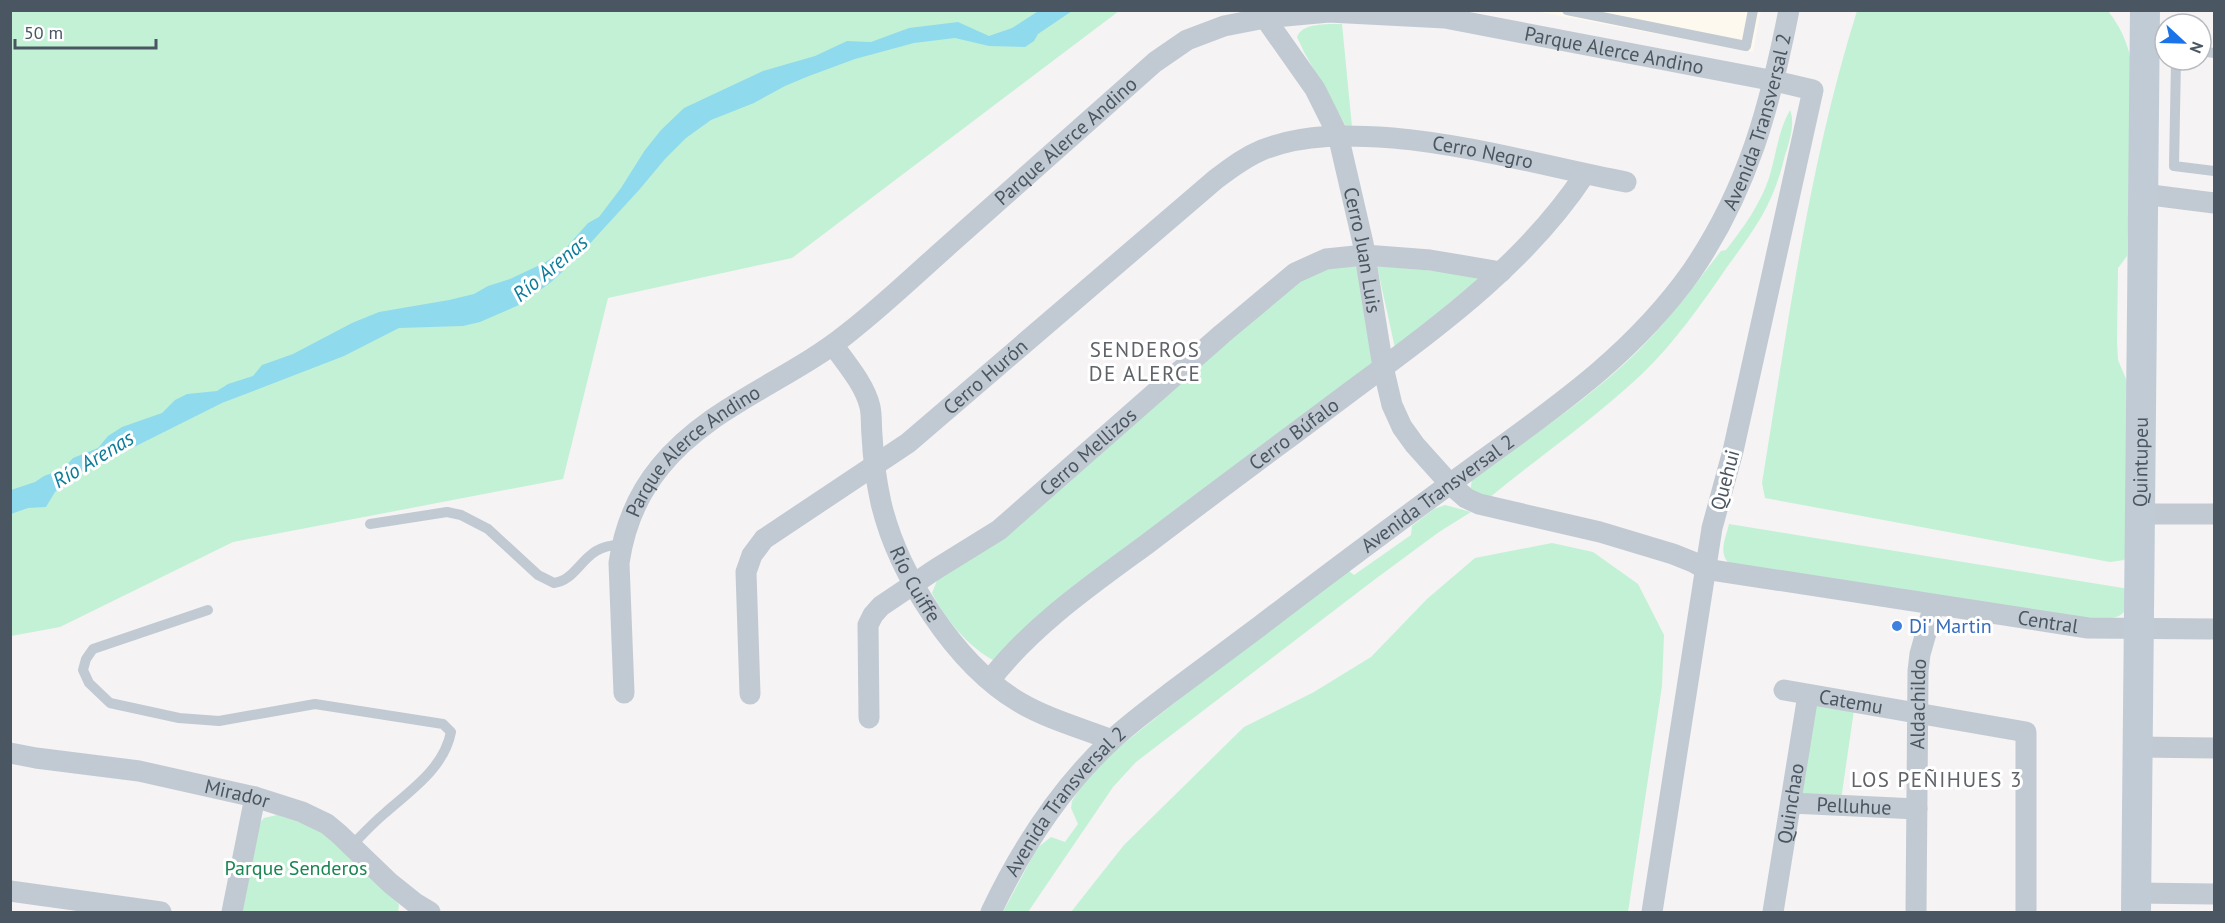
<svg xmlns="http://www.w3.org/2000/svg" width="2225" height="923" font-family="'PT Sans',sans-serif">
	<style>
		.commercial { fill: #fdf9ef }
		.green { fill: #c3f1d5 }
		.water { fill: #90daee }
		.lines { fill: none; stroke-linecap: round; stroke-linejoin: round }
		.lane { stroke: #c1cad2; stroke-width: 10 }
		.street { stroke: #c1cad2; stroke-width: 21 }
		.secondary { stroke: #c1cbd6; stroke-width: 30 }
		.shop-dot { fill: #3f7fe0; stroke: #fff; stroke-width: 2 }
		.labels { text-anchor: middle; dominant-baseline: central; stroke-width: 6; stroke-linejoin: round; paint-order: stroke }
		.street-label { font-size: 20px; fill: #4a5661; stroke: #fff }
		.shop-label { font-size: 20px; fill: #366cbe; stroke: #fff; text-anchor: start }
		.park-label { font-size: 20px; fill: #17864f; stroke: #fff }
		.water-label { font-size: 21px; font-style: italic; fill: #0c7c9b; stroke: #fff }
		.neighbourhood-label { font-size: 21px; letter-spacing: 1.5px; fill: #5f6368; stroke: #fff }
	</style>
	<rect width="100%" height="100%" fill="#f5f3f3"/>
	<!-- commercial -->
	<polygon class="commercial" points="1534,11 1761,11 1753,52"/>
	<!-- green -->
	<g class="green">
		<polygon points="11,11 1119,11 792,258 608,298 563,479 233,542 60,627 11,636"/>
		<path d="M1857 11H2108C2124 31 2132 53 2133 80L2127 256 2118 268 2117 341 2118 360 2129 386 2128 550 2124 560 2110 562 1765 498 1762 483C1788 325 1809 163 1857 11Z"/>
		<path d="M1329 24H1342L1352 127 1347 128 1304 52 1297 37C1302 25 1317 25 1329 24Z"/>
		<path d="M1790 110C1796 125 1788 145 1784 159 1773 205 1754 230 1727 267 1701 305 1675 342 1642 374 1594 419 1540 456 1489 498L1470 491 1472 480C1528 438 1590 399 1639 350 1669 320 1695 284 1721 251L1726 250C1743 228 1760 205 1769 178 1776 156 1778 131 1790 110Z"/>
		<path d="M1354 265 1358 269 1374 363 995 661C969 648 945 619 932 593L938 578 1307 272Z"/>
		<polygon points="1377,266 1483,275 1395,348"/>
		<polygon points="1445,505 1471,512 1439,532 1374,580 1136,762 1113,787 1028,912 1003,912 1037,848 1051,837 1065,842 1078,824 1071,808 1072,801 1079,790 1107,757 1188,692 1349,571 1354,575 1411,535 1412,526 1434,509"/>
		<path d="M1729 524 2129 589C2127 614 2125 617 2100 620L1729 563C1718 553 1726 537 1729 524Z"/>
		<polygon points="1552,543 1593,552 1638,584 1664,635 1662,686 1628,912 1071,912 1124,845 1244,727 1314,692 1371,657 1427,599 1475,558"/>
		<polygon points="1819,705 1854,710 1841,800 1807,799 1800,792 1815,707"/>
		<polygon points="277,815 308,825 323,833 395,899 399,905 398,912 241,912 259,824 264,818"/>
	</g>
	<!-- water -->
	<polygon class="water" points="1040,10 1072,11 1038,34 1034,41 1025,47 989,46 955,38 914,43 855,59 809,76 785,86 754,103 711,120 686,138 665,159 639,190 573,262 550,283 519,305 480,322 463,326 399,328 344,356 222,403 136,446 120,450 72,478 55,492 46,507 28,508 11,514 11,490 35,482 44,476 63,469 73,458 98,448 108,436 122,427 162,413 175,400 187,394 217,391 228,384 253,376 262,365 293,354 352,323 379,312 449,300 474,294 488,286 510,279 544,263 564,250 588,223 599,217 621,188 645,150 661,130 684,108 763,71 815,56 847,41 871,42 909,28 958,22 989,36 1012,28"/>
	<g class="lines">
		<!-- lane -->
		<g class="lane">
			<polyline points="1567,10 1746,46 1753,10"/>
			<polyline points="2201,51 2214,53"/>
			<polyline points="2176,60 2174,166 2214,171"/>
			<path d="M370 524 447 512 461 515 488 529 538 575 554 583C580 580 583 543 622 545"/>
			<path d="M208 610 93 649 86 659 83 670 89 683 110 703 179 718 219 721 315 704 443 724 451 732C444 768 411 790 385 813 373 823 363 834 352 845"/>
		</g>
		<!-- street -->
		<g class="street">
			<path id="s1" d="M1265 18 1315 89 1338 135 1363 243 1383 367 1392 405 1402 427 1415 445 1450 484 1466 498 1479 504 1600 532 1673 554 1693 562 1705 569 2088 628 2214 629"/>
			<polyline points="2143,194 2214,203"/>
			<path id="s2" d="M833 345C846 363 865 385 870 407 872 416 871 426 872 435 873 458 876 480 881 503 898 574 955 664 1019 702 1048 719 1081 728 1112 740"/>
			<polyline points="2140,514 2214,514"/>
			<path id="s3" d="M990 680C1033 625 1091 585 1147 544 1214 493 1282 443 1350 392 1436 328 1525 265 1585 174"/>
			<path id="s4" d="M1784 690 2026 732V912"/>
			<path id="s5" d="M624 693 619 563C624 528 638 494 660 467 709 406 789 381 848 333 884 305 917 273 951 243 1019 182 1087 122 1155 62L1187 40 1224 26 1265 18 1329 12 1445 18 1775 81 1813 90 1733 451 1712 528 1652 912"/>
			<path id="s6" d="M750 694 746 572 752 555 764 539 908 443 1216 179C1231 168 1245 157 1262 150 1305 133 1348 135 1393 138 1472 145 1548 167 1626 182"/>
			<path id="s7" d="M869 718 868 625 873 615 881 606 936 569 999 530 1222 334 1295 273 1326 259 1365 255 1430 260 1501 272"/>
			<polyline points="2137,747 2214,748"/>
			<path id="s8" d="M10 753 36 758 139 771 255 797 302 812 327 824 339 834 390 883 415 903 430 912"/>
			<path id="s9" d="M1791 803 1917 809"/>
			<polyline points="10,891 161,912"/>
			<polyline points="2136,893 2214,894"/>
			<polyline points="232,912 255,797"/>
			<path id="s10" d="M991 912C1021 849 1060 788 1112 740 1130 723 1151 708 1170 693 1200 671 1230 648 1260 626 1333 570 1406 516 1480 462 1559 405 1635 352 1692 271 1748 189 1770 106 1789 10"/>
			<path id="s11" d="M1773 912 1808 695"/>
			<path id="s12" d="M1916 912 1918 671 1920 654 1934 605"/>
		</g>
		<!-- secondary -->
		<path class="secondary" id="s13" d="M2136 912 2145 10"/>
	</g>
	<!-- markers -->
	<circle class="shop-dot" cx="1897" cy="626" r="6"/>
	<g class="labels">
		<!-- street labels -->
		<g class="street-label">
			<text stroke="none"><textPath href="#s5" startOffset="1350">Parque Alerce Andino</textPath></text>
			<text stroke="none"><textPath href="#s10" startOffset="1124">Avenida Transversal 2</textPath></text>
			<text stroke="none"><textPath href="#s5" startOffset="758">Parque Alerce Andino</textPath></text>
			<text stroke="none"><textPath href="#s6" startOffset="1017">Cerro Negro</textPath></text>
			<text stroke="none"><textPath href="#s1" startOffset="256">Cerro Juan Luis</textPath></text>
			<text stroke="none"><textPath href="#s6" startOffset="435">Cerro Hurón</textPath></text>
			<text stroke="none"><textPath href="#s3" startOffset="392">Cerro Búfalo</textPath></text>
			<text stroke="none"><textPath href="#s7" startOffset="375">Cerro Mellizos</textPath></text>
			<text stroke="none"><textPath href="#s5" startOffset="270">Parque Alerce Andino</textPath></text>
			<text stroke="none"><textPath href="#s13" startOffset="450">Quintupeu</textPath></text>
			<text transform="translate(1725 480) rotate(-75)">Quehui</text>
			<text stroke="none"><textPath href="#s10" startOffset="620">Avenida Transversal 2</textPath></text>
			<text stroke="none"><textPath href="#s2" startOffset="258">Río Cuiffe</textPath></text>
			<text stroke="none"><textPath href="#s1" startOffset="1131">Central</textPath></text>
			<text stroke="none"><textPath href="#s4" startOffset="68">Catemu</textPath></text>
			<text stroke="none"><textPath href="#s12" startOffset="208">Aldachildo</textPath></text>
			<text stroke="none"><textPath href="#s8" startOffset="231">Mirador</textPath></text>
			<text stroke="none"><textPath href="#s10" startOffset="134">Avenida Transversal 2</textPath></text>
			<text stroke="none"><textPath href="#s11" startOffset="110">Quinchao</textPath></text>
			<text stroke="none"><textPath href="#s9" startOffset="63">Pelluhue</textPath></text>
		</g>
		<!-- shop labels -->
		<g class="shop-label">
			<text x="1909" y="626">Di' Martin</text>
		</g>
		<!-- park labels -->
		<g class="park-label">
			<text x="296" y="868">Parque Senderos</text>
		</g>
		<!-- water labels -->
		<g class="water-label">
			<text transform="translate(550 268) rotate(-40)">Río Arenas</text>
			<text transform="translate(93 459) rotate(-31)">Río Arenas</text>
		</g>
		<!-- neighbourhood labels -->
		<g class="neighbourhood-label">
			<text x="1145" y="349">SENDEROS<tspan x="1145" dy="24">DE ALERCE</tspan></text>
			<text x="1937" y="779">LOS PEÑIHUES 3</text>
		</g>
	</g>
	<!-- border -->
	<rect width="2225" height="923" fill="none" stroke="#4a5661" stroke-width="24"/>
	<!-- north arrow -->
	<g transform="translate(2183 42) rotate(112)"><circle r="28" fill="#ffffff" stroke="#b7bbc0" stroke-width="1.5"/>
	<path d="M0-4.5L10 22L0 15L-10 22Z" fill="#1a73e8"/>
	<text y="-9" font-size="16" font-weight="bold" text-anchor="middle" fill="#4a5661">N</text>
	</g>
	<!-- scale -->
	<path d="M15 39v9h141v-9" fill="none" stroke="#4a5661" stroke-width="3"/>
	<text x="24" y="39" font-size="18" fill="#4a5661" stroke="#ffffff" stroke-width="4.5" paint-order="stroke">50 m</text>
</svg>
